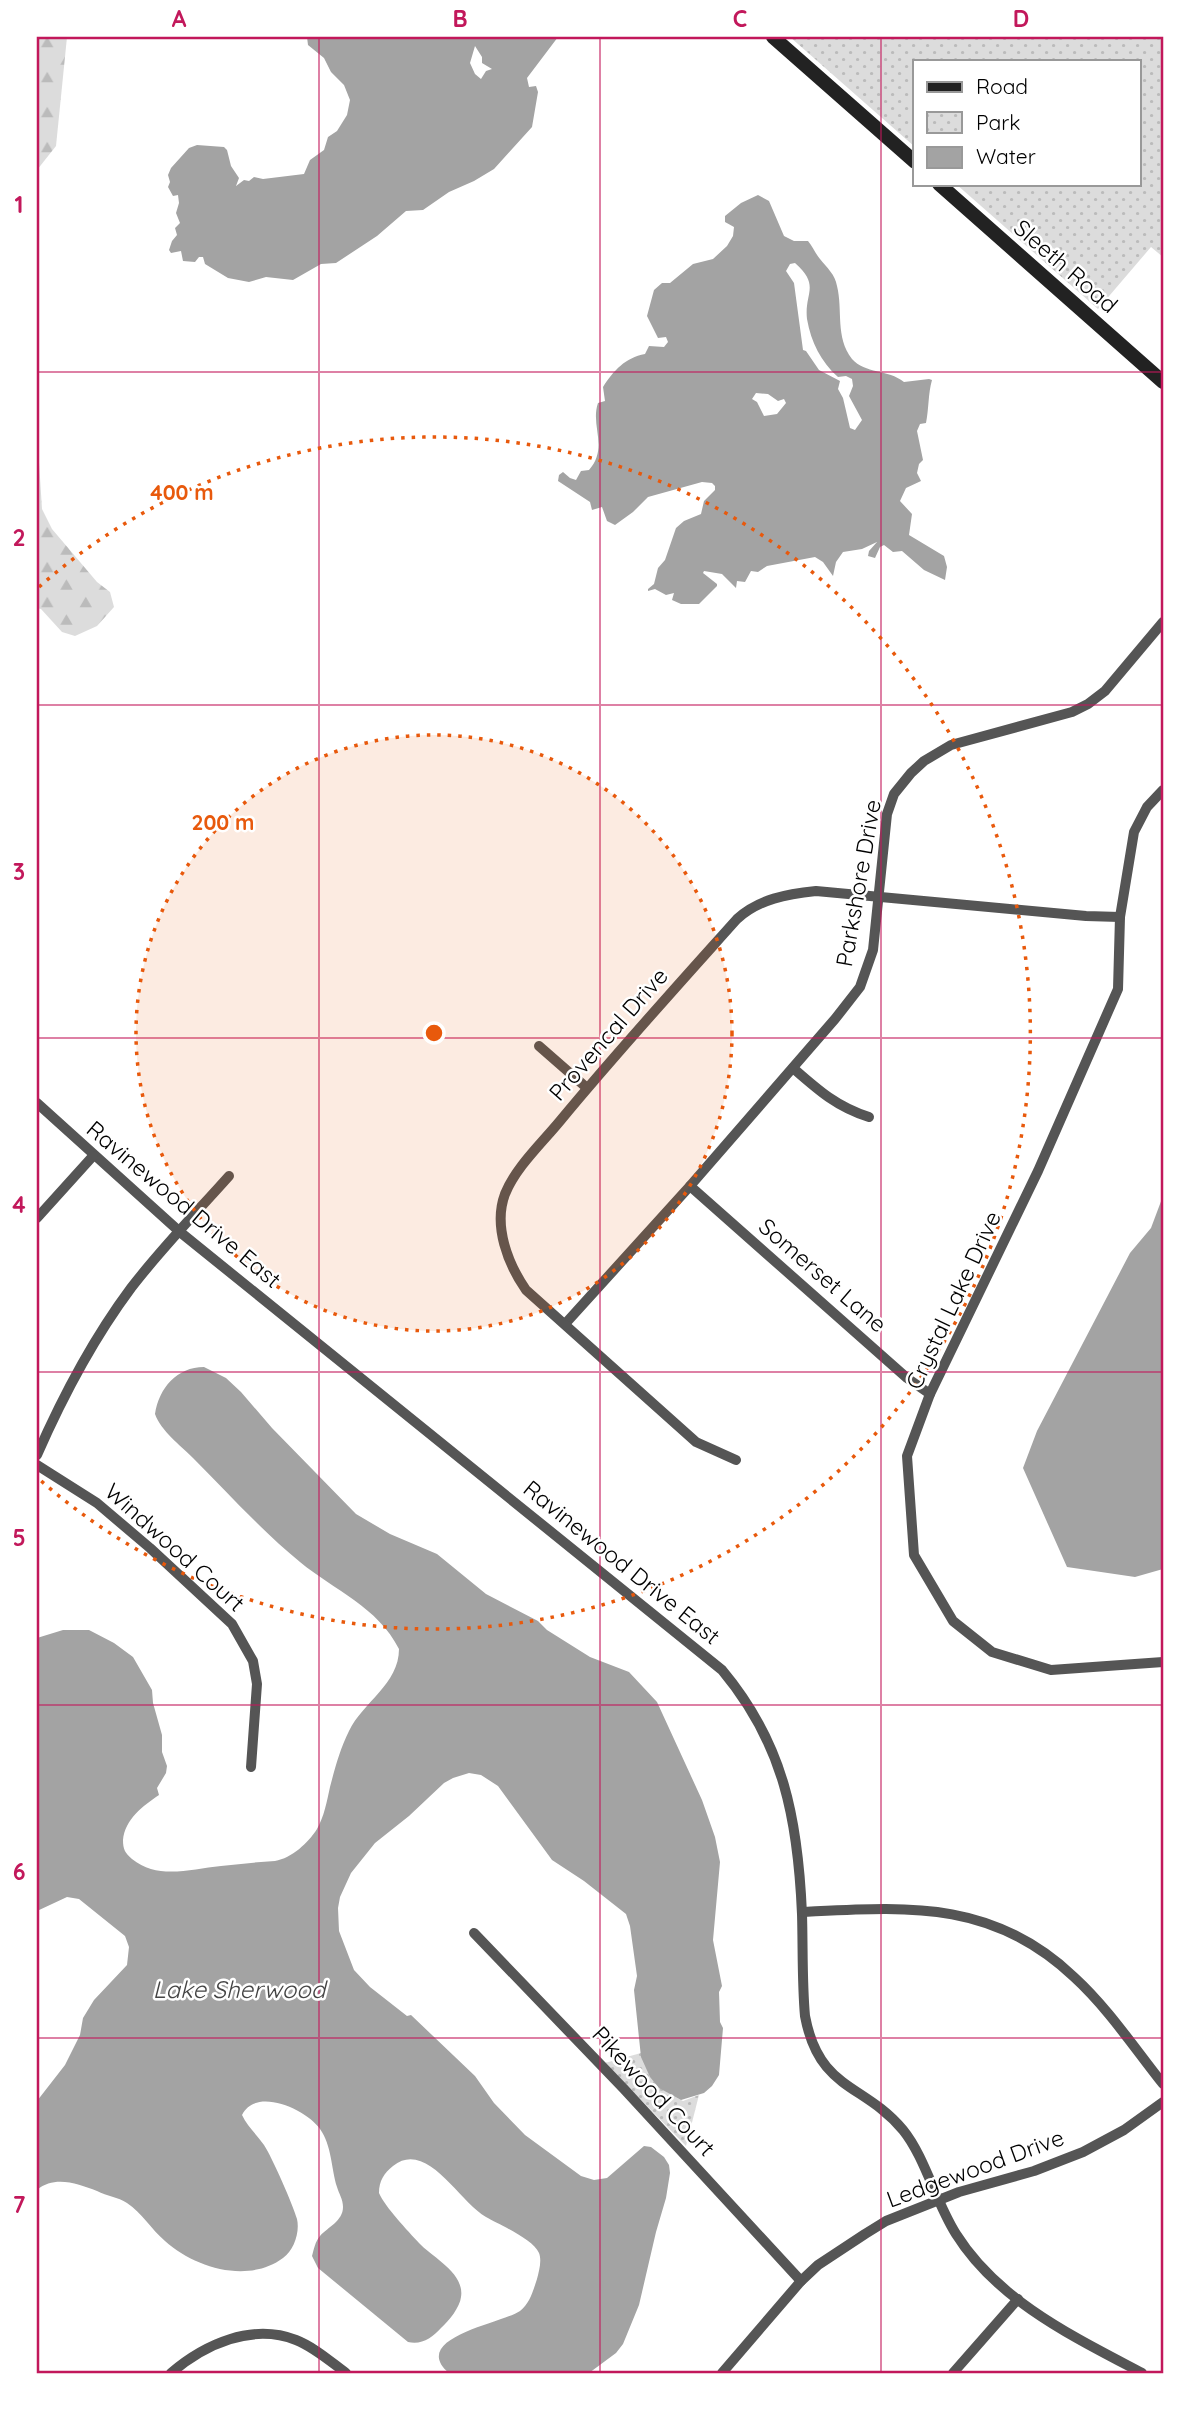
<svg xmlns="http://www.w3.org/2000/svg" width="1200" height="2410" font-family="Quicksand,sans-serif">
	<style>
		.forest { fill: url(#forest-firs) }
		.park { fill: url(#park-dots) }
		.water { fill: #a3a3a3; fill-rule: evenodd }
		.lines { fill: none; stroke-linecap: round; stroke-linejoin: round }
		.street { stroke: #555; stroke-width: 10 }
		.secondary { stroke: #222; stroke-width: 14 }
		.grid { fill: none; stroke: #c2185b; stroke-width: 2; stroke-opacity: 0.55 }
		.ring { fill: none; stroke: #e8590c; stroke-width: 3.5; stroke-dasharray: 3.5 7 }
		.labels { text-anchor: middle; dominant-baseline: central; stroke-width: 5; stroke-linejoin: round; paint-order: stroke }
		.street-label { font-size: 23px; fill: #000; stroke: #fff }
		.water-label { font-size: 24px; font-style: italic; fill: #444; stroke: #fff }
		.centre { fill: #e8590c; stroke: #fff; stroke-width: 3.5 }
		.ring-label { font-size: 21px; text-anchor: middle; font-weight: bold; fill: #e8590c; stroke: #fff; stroke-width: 5; stroke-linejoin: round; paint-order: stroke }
		.neatline { fill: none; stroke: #c2185b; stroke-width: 2.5 }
		.grid-label { font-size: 23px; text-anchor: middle; font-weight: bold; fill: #c2185b }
	</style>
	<defs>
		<pattern id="forest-firs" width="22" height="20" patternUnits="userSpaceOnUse" patternTransform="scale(1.75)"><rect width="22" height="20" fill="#dcdcdc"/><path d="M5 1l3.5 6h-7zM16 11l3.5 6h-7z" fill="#bbb"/></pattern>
		<pattern id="park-dots" width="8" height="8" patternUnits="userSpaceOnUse" patternTransform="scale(1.75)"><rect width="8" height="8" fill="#dcdcdc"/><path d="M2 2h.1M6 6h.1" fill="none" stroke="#bbb" stroke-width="1.8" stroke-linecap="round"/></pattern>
	</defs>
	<rect width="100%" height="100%" fill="#fff"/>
	<!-- forest -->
	<g class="forest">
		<polygon points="37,37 67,37 56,146 37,170"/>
		<polygon points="37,431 42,509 52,529 97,582 110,592 114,607 97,626 75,636 62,632 41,609 37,608"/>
	</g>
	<!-- park -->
	<g class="park">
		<polygon points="790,37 1163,37 1163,257 1151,247 1098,309 956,184 1139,184 1139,61 915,61 915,147"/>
		<path d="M641 2053C652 2082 656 2087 683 2101L699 2095 686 2146 605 2063Z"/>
	</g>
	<!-- water -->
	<g class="water">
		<path d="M307 37H558L527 78 529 87 536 86 538 92 532 127 494 169 474 181 449 192 423 210 406 211 377 236 336 263 321 264 293 280 266 277 249 282 228 278 205 264 203 257H199L195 262 183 261 181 251 171 253 169 250 172 241 177 235 175 228 180 223 176 213 179 203 178 195 173 196 168 187 170 182 168 175 171 168 189 148 197 145 224 147 227 150 231 166 239 178 236 186 244 180 249 181 254 177 263 179 304 174 310 160 324 150 328 137 337 131 347 115 350 100 344 85 331 72 324 58 308 45ZM475 46 482 57V63L492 69 486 71 481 79 475 74 470 63Z"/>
		<path d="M758 195 769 201 784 236 794 241H808C813 247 815 253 820 259 827 268 835 274 837 286 843 310 835 337 852 359 865 374 888 369 904 382L929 379 932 380C928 394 929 408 926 423L920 424 917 431 923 460 919 464 917 473 921 481 906 488 900 501 912 514 909 535 944 556 947 567 945 580 924 570 902 551 893 552 884 545 880 547 875 558 868 556 869 551 877 542 862 549 843 552 836 562 833 576 823 562 815 557 767 566 758 572 751 571 745 582 737 581 736 588 722 574 704 571 703 573 717 584V586L699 604H681L672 600 674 593 666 595 655 589 648 591V589L654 584 658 568 665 560 676 528 684 521 701 514 704 501 715 490V486L712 483 702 482 648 497 633 512 615 525 607 521 602 507 592 510 590 502 558 481 559 475 563 472 570 478 576 480 581 471 589 470C609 447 590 426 598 403L605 401 603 387C614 370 625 358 645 354L649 346 664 347 668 342 666 337 658 338 647 316 654 290 662 283H670L693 264 713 259 727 246 733 236 734 227 725 222V216L741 203ZM795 263C821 286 804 293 807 319 811 342 821 362 838 377L846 376 852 379 853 386 849 396 862 420 855 430 850 428 843 398 838 389 840 381 819 370 806 351 803 350 794 283 786 271 790 264ZM756 393 768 394 778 401 784 399 786 403 777 414 764 416 757 402 752 399Z"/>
		<polygon points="1163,1196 1163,1569 1135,1577 1067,1567 1023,1468 1037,1431 1130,1253 1151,1228"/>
		<path d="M204 1367 226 1378 241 1392 272 1428 356 1514 390 1534 437 1554 486 1594 538 1621 547 1630 590 1657 629 1672 657 1702 702 1800 715 1837 720 1862 713 1940 722 1986 719 1992 720 2022 723 2028 719 2075 712 2086 704 2093 681 2100 659 2088 650 2077 641 2057 634 1990 637 1976 630 1926 626 1914 584 1881 552 1860 498 1786 481 1775 469 1773 453 1778 444 1783 409 1816 375 1843 351 1873 340 1897 338 1908 339 1931 354 1970 370 1987 407 2016 411 2015 475 2076 494 2103 525 2135 581 2176 594 2180 607 2178 644 2146 651 2147 664 2157 669 2165 670 2173 666 2198 656 2232 639 2305 623 2344 616 2353 589 2373H449C408 2338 503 2323 520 2311 530 2303 533 2291 537 2279 539 2271 542 2261 539 2253 533 2239 500 2225 486 2217 459 2202 427 2139 393 2166 384 2173 379 2181 379 2193 385 2207 408 2231 419 2243 432 2257 465 2273 461 2297 460 2307 449 2321 441 2328 432 2338 422 2345 408 2342L318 2268 312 2256C314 2249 315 2242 320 2236 328 2227 343 2221 343 2207 343 2199 339 2194 337 2187 331 2168 332 2146 320 2129 307 2110 256 2086 242 2115 247 2126 257 2135 264 2145 272 2157 293 2205 297 2219 300 2232 294 2250 283 2258 248 2284 195 2268 165 2241 151 2229 142 2213 127 2203 118 2197 107 2196 97 2191 78 2184 55 2175 37 2190V2101L65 2065 80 2035 83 2018 94 2000 127 1965 129 1947 125 1936 79 1899 67 1897 37 1911V1638L63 1630H89L114 1643 133 1657 152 1690 153 1703 162 1735V1752L167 1766 166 1773 157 1788 159 1795C143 1806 125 1819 123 1840 123 1849 125 1853 132 1859 158 1880 190 1869 221 1866 239 1864 257 1862 275 1861 292 1858 308 1843 317 1829 324 1817 327 1801 330 1787 335 1768 340 1749 349 1731 363 1702 399 1684 399 1649 378 1607 334 1590 300 1562 261 1530 228 1493 193 1458 180 1445 161 1431 155 1414 159 1388 177 1367 204 1367Z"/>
	</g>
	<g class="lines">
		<!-- street -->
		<g class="street">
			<polyline points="1163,790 1147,807 1134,832 1120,917 1118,989 1038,1171 930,1394 907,1456 914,1555 953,1621 992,1652 1051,1670 1163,1662"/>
			<polyline points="539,1046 587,1088"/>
			<path d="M793 1068C818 1090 837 1107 869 1117"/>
			<path d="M37 1103 180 1232 722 1670C784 1744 798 1820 802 1914 803 1948 802 1983 805 2016 819 2091 864 2083 903 2130 925 2157 936 2203 956 2234 998 2301 1074 2337 1142 2373"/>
			<polyline points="690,1186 907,1378 930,1394"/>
			<polyline points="37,1218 93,1156"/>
			<polyline points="565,1324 690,1186 835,1019 860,987 873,950 887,814 894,794 911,773 924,761 951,745 1072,712 1088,704 1105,691 1163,622"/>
			<path d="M37 1455C62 1398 93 1339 131 1288 161 1249 196 1213 229 1176"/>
			<path d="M736 1460 696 1442 526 1290C508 1264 493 1226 505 1194 516 1167 541 1144 560 1121 617 1052 677 986 737 919 759 899 787 894 816 891L1086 916 1120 917"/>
			<polyline points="37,1465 97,1503 150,1548 232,1624 253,1661 257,1684 251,1767"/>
			<path d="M802 1912C906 1907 992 1899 1074 1977 1108 2008 1135 2049 1163 2084"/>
			<polyline points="474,1933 624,2089 801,2281"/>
			<path d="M171 2373C205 2344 252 2323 296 2340 314 2347 331 2362 346 2373"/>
			<polyline points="722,2373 801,2281 818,2265 865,2234 886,2221 959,2192 1034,2171 1083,2152 1124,2130 1163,2102"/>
			<polyline points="953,2373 1018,2299"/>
		</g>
		<!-- secondary -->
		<g class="secondary">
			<polyline points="773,37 915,162"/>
			<polyline points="939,184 1163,382"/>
		</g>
	</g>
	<!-- grid -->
	<path class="grid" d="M319 37V2373M600 37V2373M881 37V2373M37 372H1163M37 705H1163M37 1038H1163M37 1372H1163M37 1705H1163M37 2038H1163"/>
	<!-- distance rings -->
	<circle cx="434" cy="1033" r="298" fill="#e8590c" fill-opacity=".12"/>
	<g class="ring">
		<circle cx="434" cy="1033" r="298"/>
		<path d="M39 587A596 596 0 1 1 39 1479"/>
	</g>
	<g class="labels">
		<!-- street labels -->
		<g class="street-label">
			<text transform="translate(1066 266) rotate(41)">Sleeth Road</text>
			<text transform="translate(858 883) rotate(-80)">Parkshore Drive</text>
			<text transform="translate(608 1034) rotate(-49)">Provencal Drive</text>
			<text transform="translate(184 1204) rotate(40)">Ravinewood Drive East</text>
			<text transform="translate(823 1275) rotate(41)">Somerset Lane</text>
			<text transform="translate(953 1300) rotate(-65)">Crystal Lake Drive</text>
			<text transform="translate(175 1547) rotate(42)">Windwood Court</text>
			<text transform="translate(622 1562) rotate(39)">Ravinewood Drive East</text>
			<text transform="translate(654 2091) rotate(47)">Pikewood Court</text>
			<text transform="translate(975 2168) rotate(-20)">Ledgewood Drive</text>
		</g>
		<!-- water labels -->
		<g class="water-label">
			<text x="239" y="1989">Lake Sherwood</text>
		</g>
	</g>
	<circle cx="434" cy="1033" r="10" class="centre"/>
	<g class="ring-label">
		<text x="182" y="500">400 m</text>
		<text x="223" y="830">200 m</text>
	</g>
	<!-- border -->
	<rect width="1200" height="2410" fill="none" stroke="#ffffff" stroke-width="77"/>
	<!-- legend -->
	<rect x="913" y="60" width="228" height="126" fill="#ffffff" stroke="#999999" stroke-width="2"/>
	<rect x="927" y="82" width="35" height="10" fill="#222222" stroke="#999999" stroke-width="2"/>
	<text x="976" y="94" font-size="21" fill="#000000">Road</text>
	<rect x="927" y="112" width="35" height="21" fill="url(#park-dots)" stroke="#999999" stroke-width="2"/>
	<text x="976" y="130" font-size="21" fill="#000000">Park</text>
	<rect x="927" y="147" width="35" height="21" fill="#a3a3a3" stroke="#999999" stroke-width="2"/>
	<text x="976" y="164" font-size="21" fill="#000000">Water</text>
	<rect x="38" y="38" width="1124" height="2334" class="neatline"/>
	<g class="grid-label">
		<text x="179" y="27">A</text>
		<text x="460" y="27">B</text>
		<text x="740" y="27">C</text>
		<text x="1021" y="27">D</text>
		<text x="19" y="213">1</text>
		<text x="19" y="546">2</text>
		<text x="19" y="880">3</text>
		<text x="19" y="1213">4</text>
		<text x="19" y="1546">5</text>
		<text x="19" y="1880">6</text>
		<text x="19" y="2213">7</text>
	</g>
</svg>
